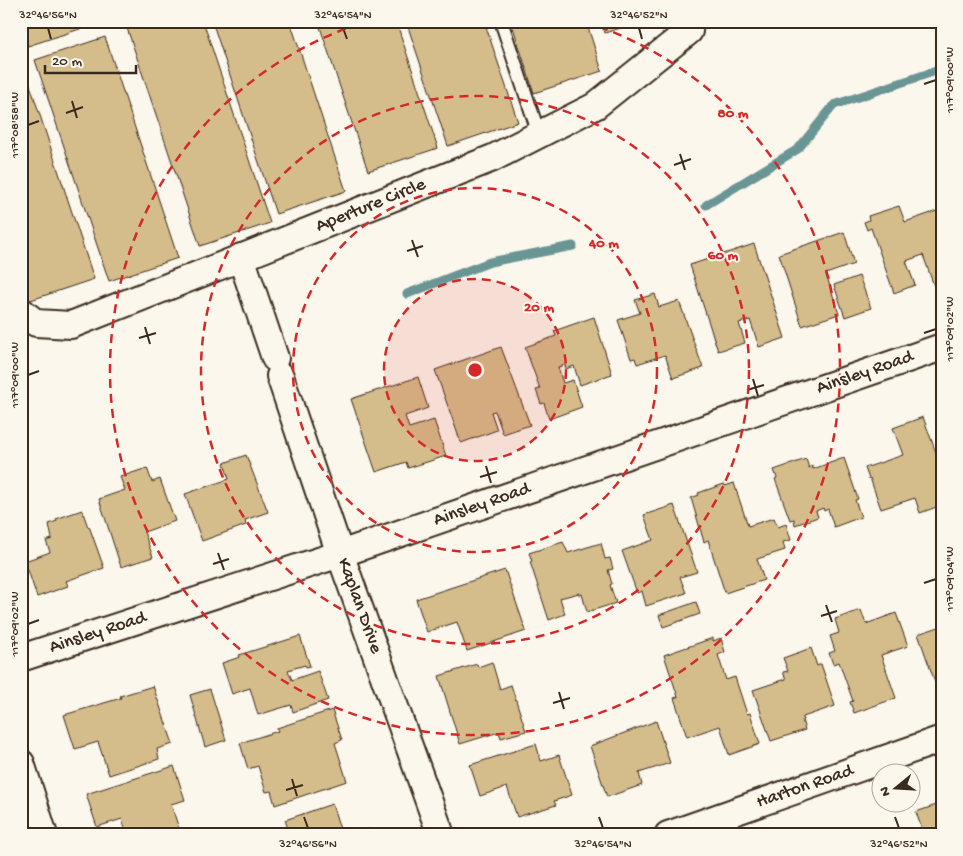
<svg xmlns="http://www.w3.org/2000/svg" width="963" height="856" font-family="'Gochi Hand',sans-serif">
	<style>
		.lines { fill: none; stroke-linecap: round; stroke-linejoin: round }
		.stream { stroke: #6b9595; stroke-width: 9 }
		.building { fill: #d4bc8b; stroke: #3b2a1e }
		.lane-casing { stroke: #3b2a1e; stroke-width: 16 }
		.street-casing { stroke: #3b2a1e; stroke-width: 30 }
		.lane { stroke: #fbf7ec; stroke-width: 12 }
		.street { stroke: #fbf7ec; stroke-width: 26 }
		.ticks { fill: none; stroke: #3b2a1e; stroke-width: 2 }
		.ring { fill: none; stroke: #d62828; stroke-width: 2.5; stroke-dasharray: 9 6 }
		.labels { text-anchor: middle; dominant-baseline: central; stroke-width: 4; stroke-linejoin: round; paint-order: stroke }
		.street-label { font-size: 19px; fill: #3b2a1e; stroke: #fbf7ec }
		.centre { fill: #d62828; stroke: #fbf7ec; stroke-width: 2.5 }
		.ring-label { font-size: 15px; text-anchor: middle; font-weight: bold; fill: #d62828; stroke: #fbf7ec; stroke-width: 4; stroke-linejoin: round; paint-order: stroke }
		.neatline { fill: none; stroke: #3b2a1e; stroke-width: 2 }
		.ticks-label { font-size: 12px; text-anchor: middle; fill: #3b2a1e }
	</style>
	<rect width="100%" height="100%" fill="#fbf7ec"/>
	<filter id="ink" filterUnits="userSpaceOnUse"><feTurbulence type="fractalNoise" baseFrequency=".02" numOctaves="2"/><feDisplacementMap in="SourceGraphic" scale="10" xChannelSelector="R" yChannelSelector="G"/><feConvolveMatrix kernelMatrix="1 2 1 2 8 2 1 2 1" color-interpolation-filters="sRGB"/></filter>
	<g filter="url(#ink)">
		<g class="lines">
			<!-- stream -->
			<g class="stream">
				<polyline points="706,205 798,149 834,105 942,69"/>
				<polyline points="407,294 490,262 573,246"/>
			</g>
		</g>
		<!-- building -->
		<g class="building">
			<polygon points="21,21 98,21 98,23 28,46 21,27"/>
			<polygon points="139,21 203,21 270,223 200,246 126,25"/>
			<polygon points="212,21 290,21 346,191 276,214"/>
			<polygon points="318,21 396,21 438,148 368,171"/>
			<polygon points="406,21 484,21 518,122 448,146"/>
			<polygon points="511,21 586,21 602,71 534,93"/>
			<polygon points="601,21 642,21 605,33"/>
			<polygon points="105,37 178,258 109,281 35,60"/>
			<polygon points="29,82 94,279 22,303 21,85"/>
			<polygon points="899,206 905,222 937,211 942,224 942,283 934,286 923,255 906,261 915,285 894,293 871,228 867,230 864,222 869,220 868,216"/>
			<polygon points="844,232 854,264 826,274 839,314 802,326 779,254"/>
			<polygon points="754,244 785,338 759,347 750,320 739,323 745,343 718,351 690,265"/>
			<polygon points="859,276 871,308 845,317 834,285"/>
			<polygon points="655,294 659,307 679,301 703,368 673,378 665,355 637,364 635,358 631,359 618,320 640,313 635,300"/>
			<polygon points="594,317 612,374 580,385 574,366 566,369 565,365 558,367 563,383 573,380 582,407 549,419 544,403 541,404 536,390 540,389 525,347 556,336 554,331"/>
			<polygon points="501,347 530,425 503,434 495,411 491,412 497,430 461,443 435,370"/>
			<polygon points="418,377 428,408 405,416 409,428 434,420 446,456 408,468 406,462 376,472 351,399"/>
			<polygon points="923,417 942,469 942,505 920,513 915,498 881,509 870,478 869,479 865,468 903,455 893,428"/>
			<polygon points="246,455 268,512 245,520 246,525 202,541 185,494 229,479 224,463"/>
			<polygon points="844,458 858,499 855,500 861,517 834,527 828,509 824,511 823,508 816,511 818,517 795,525 794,519 790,520 775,479 777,478 774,470 806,459 809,468 812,466 813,469"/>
			<polygon points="147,468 152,482 160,479 175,521 144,532 153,557 121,567 99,499 125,490 120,477"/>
			<polygon points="734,483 748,526 774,518 778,527 786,524 791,540 783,542 785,550 757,559 764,580 725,593 708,540 704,542 691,498 699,495 698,493 724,484 725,486"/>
			<polygon points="674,505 697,572 680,577 686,593 646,606 642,591 637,593 622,551 653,540 644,515"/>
			<polygon points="82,510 88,527 89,526 104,568 66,581 68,586 37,597 25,561 50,552 46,541 52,539 49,524 57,521 56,519"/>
			<polygon points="563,542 568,553 601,543 605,559 610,558 613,569 608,570 612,584 610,585 616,603 587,612 582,594 579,595 579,593 560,598 565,614 549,620 530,562 532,561 529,553"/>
			<polygon points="505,570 526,631 467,651 457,622 427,632 416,599"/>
			<polygon points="696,602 700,614 663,627 659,615"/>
			<polygon points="861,610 866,624 896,613 908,646 881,655 896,698 854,713 850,702 853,701 839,662 833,664 829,653 835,651 830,636 839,633 835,619"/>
			<polygon points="942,626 942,683 936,685 918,634"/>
			<polygon points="300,636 310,666 306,667 305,665 288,670 292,680 318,671 328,700 293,712 291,705 258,715 250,688 232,694 222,663 240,657 239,655"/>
			<polygon points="713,638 713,641 721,638 725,652 718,655 726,680 735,677 747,714 750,713 760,744 729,755 720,726 687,737 674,698 678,697 664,655"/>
			<polygon points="811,648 817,666 821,664 835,706 803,717 803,720 802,720 805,730 771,741 753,690 786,679 783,672 788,671 783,658"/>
			<polygon points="492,662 500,689 511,685 526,731 501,738 499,732 460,744 439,676 477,664 478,667"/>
			<polygon points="153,686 173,744 157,749 159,759 109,775 98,742 75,749 64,715 121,698 120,696"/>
			<polygon points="210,689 226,740 205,747 190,695"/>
			<polygon points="332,710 342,740 335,743 347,781 275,805 271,791 266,792 258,766 248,769 240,743 278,731 277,728"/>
			<polygon points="656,721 670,763 639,773 642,785 607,797 590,746"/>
			<polygon points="536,744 541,761 559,755 572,795 554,801 556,805 517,817 507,787 480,796 470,765"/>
			<polygon points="174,766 185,800 171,804 181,835 127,835 122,819 97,827 86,794"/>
			<polygon points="942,803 942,835 924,835 916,812"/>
			<polygon points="332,804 342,835 290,835 285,820"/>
			<polygon points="369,829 371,835 350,835"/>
		</g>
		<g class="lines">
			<!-- lane casing -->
			<g class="lane-casing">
				<polyline id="lane" points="501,21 539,134"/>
			</g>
			<!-- street casing -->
			<g class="street-casing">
				<g id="street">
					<polyline points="241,257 275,358"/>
					<polyline points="21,311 36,323 71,325 493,158 595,106 689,31 690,21"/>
					<polyline points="280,376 340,554 441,835"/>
					<polyline points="21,658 340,554 942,347"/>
					<polyline points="21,763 44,835"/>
					<polyline points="668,835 942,739"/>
				</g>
			</g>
			<!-- lane -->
			<use href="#lane" class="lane"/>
			<!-- street -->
			<use href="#street" class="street"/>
		</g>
	</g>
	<!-- ticks -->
	<path class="ticks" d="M48 28 51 39M343 28 347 39M639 28 642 39M924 84 936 80M72 101 77 118M66 113 83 107M28 125 39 121M680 154 685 170M674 165 691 159M412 240 418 257M407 251 423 246M145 327 150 344M924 333 936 329M139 338 156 333M28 375 39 371M753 379 758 396M747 390 764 385M486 466 491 483M480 477 497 472M218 553 224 570M213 564 229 559M924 583 936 579M826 605 832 622M821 616 837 611M28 624 39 620M559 692 564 709M553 703 570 698M292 779 297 796M286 790 303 785M304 817 308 828M599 817 603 828M895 817 899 828"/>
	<!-- distance rings -->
	<circle cx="475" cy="370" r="91" fill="#d62828" fill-opacity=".12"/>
	<g class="ring">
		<circle cx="475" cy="370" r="91"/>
		<circle cx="475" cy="370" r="182"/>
		<circle cx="475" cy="370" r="274"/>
		<path d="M585 22A365 365 0 1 1 365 22"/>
	</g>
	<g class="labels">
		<!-- street labels -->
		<g class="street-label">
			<text transform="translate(371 206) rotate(-22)">Aperture Circle</text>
			<text transform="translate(865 373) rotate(-19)">Ainsley Road</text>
			<text transform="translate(482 505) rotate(-19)">Ainsley Road</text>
			<text transform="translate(359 606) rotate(70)">Kaplan Drive</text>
			<text transform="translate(98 633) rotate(-18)">Ainsley Road</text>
			<text transform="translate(805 787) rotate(-19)">Harton Road</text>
		</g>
	</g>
	<circle cx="475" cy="370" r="8" class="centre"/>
	<g class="ring-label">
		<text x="733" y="117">80 m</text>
		<text x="604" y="247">40 m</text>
		<text x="723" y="259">60 m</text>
		<text x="539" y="311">20 m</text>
	</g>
	<!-- margin -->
	<rect width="963" height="856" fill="none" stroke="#fbf7ec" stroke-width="55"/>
	<!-- north arrow -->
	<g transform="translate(896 788) rotate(252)"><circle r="24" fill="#fbf7ec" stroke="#aea59a"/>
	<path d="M0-4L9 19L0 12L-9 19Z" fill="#3b2a1e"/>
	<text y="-8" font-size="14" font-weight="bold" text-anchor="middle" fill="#3b2a1e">N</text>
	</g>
	<!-- scale -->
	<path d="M45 65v8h91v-8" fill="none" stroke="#3b2a1e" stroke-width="2.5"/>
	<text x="52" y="65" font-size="15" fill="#3b2a1e" stroke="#fbf7ec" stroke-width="4" paint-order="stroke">20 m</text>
	<rect x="28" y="28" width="908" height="800" class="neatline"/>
	<g class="ticks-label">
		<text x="48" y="18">32°46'56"N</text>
		<text x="343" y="18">32°46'54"N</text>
		<text x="639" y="18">32°46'52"N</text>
		<text transform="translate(949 80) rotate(-90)" y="4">117°09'00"W</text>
		<text transform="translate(14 125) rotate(-90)" y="4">117°08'58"W</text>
		<text transform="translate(949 329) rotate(-90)" y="4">117°09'02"W</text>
		<text transform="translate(14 375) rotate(-90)" y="4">117°09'00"W</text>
		<text transform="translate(949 579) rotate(-90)" y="4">117°09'04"W</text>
		<text transform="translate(14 624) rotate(-90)" y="4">117°09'02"W</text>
		<text x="308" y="847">32°46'56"N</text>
		<text x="603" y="847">32°46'54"N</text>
		<text x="899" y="847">32°46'52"N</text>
	</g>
</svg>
